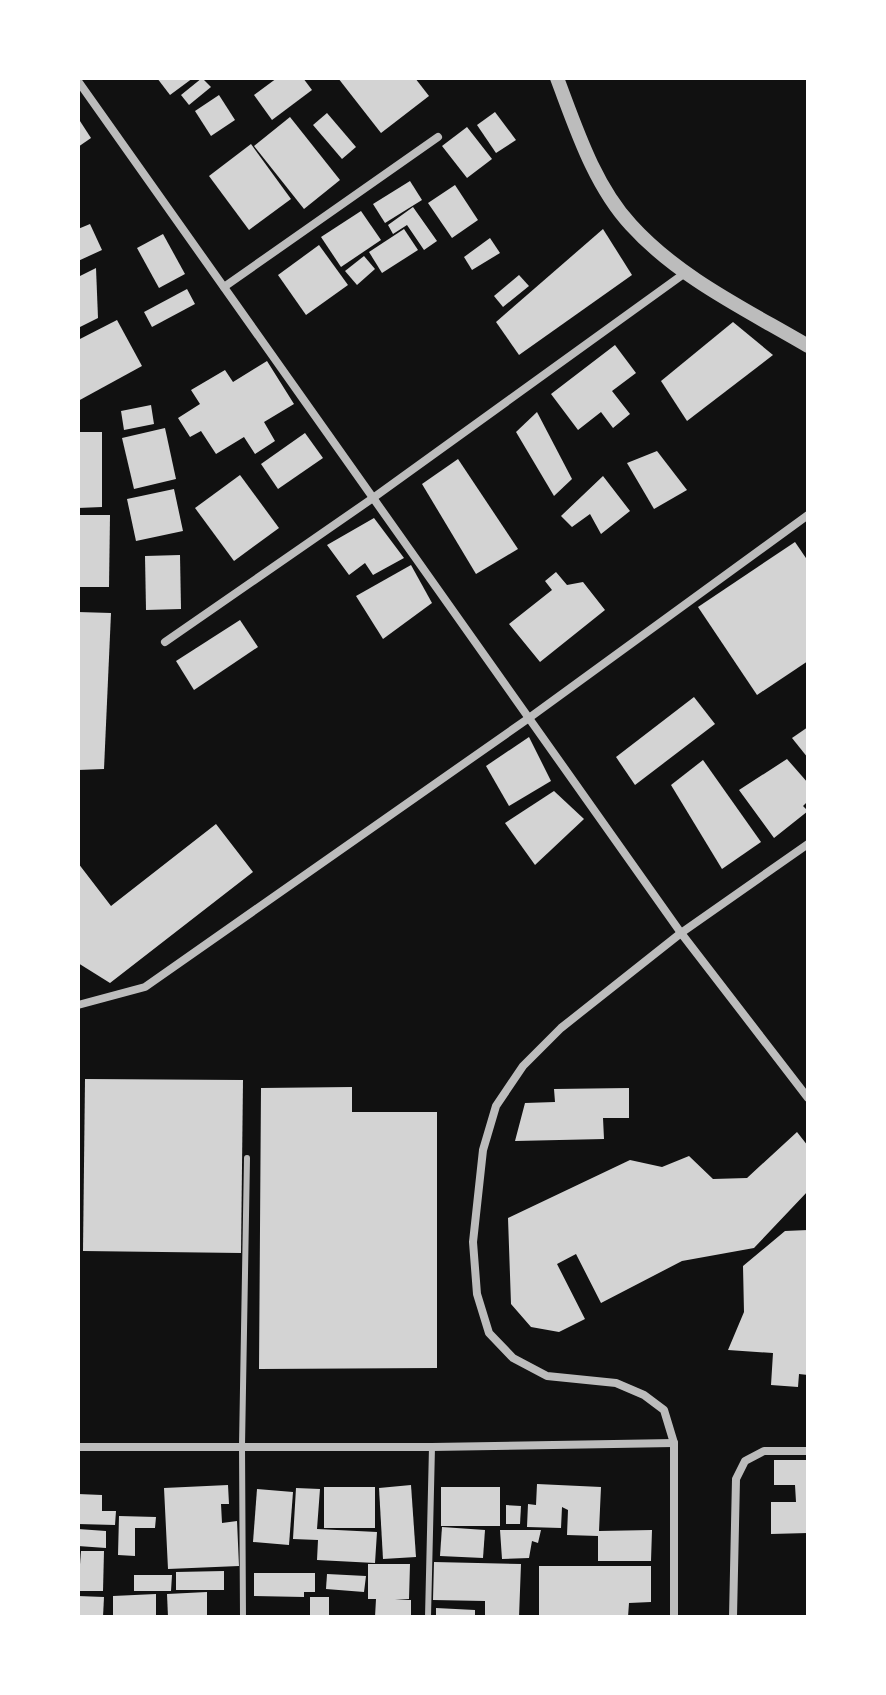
<svg xmlns="http://www.w3.org/2000/svg" width="886" height="1695" font-family="Figtree,sans-serif">
	<style>
		.building { fill: #d3d3d3 }
		.lines { fill: none; stroke-linecap: round; stroke-linejoin: round }
		.service { stroke: #bcbcbc; stroke-width: 6 }
		.minor { stroke: #bcbcbc; stroke-width: 8 }
		.tertiary { stroke: #bcbcbc; stroke-width: 14 }
	</style>
	<rect width="100%" height="100%" fill="#111"/>
	<!-- building -->
	<g class="building">
		<polygon points="157,78 193,78 170,95"/>
		<polygon points="202,78 211,87 189,105 181,95"/>
		<polygon points="277,78 303,78 312,90 272,120 254,95"/>
		<polygon points="338,78 415,78 429,96 381,133"/>
		<polygon points="219,95 235,120 211,136 195,111"/>
		<polygon points="495,112 516,140 496,153 477,125"/>
		<polygon points="327,113 356,147 342,159 313,125"/>
		<polygon points="290,117 340,180 304,209 254,146"/>
		<polygon points="78,118 91,138 78,147"/>
		<polygon points="467,127 492,159 467,178 442,146"/>
		<polygon points="251,144 291,199 249,230 209,176"/>
		<polygon points="410,181 422,200 385,223 373,204"/>
		<polygon points="455,185 478,220 452,238 428,203"/>
		<polygon points="413,207 437,241 424,250 407,225 393,234 388,225"/>
		<polygon points="361,211 381,240 341,267 321,237"/>
		<polygon points="90,224 102,250 78,261 78,229"/>
		<polygon points="404,229 418,250 382,273 369,252"/>
		<polygon points="603,229 632,275 519,355 496,322"/>
		<polygon points="163,234 185,274 159,288 137,248"/>
		<polygon points="490,238 500,253 472,270 464,257"/>
		<polygon points="319,245 348,285 306,315 278,275"/>
		<polygon points="364,256 375,269 357,285 345,271"/>
		<polygon points="96,268 98,318 78,328 78,277"/>
		<polygon points="519,275 529,286 503,307 494,296"/>
		<polygon points="187,289 195,304 152,327 144,312"/>
		<polygon points="117,320 142,366 78,401 78,340"/>
		<polygon points="733,322 773,355 687,421 661,381"/>
		<polygon points="615,345 636,373 612,391 630,414 613,428 601,412 578,430 551,394"/>
		<polygon points="267,361 294,404 264,422 275,441 255,454 244,437 216,454 201,431 190,437 178,418 200,404 191,390 225,370 233,382"/>
		<polygon points="151,405 154,424 124,430 121,411"/>
		<polygon points="537,412 572,479 554,496 516,432"/>
		<polygon points="165,428 176,479 134,489 122,438"/>
		<polygon points="78,432 102,432 102,507 78,508"/>
		<polygon points="305,433 323,458 278,489 261,464"/>
		<polygon points="657,451 687,490 654,509 627,463"/>
		<polygon points="458,459 518,549 476,574 422,484"/>
		<polygon points="240,475 279,528 234,561 195,508"/>
		<polygon points="603,476 630,511 601,534 590,514 572,527 561,516"/>
		<polygon points="174,489 183,531 136,541 127,499"/>
		<polygon points="78,515 110,515 109,587 78,587"/>
		<polygon points="374,518 404,558 373,575 365,563 349,575 327,545"/>
		<polygon points="795,542 808,561 808,661 757,695 698,607"/>
		<polygon points="180,555 181,609 146,610 145,556"/>
		<polygon points="411,565 432,603 383,639 356,596"/>
		<polygon points="556,572 567,585 583,582 605,610 540,662 509,624 552,590 545,581"/>
		<polygon points="78,612 111,613 104,769 78,770"/>
		<polygon points="240,620 258,647 194,690 176,661"/>
		<polygon points="694,697 715,724 635,785 616,757"/>
		<polygon points="808,727 808,758 792,738"/>
		<polygon points="529,737 551,781 509,806 486,766"/>
		<polygon points="787,759 808,783 808,801 803,806 808,811 774,838 739,790"/>
		<polygon points="703,760 761,842 722,869 671,785"/>
		<polygon points="554,791 584,819 535,865 505,823"/>
		<polygon points="216,824 253,872 110,983 78,963 78,863 111,906"/>
		<polygon points="85,1079 243,1080 241,1253 83,1251"/>
		<polygon points="352,1087 352,1112 437,1112 437,1368 259,1369 261,1088"/>
		<polygon points="629,1088 629,1118 603,1118 604,1139 515,1141 525,1103 555,1102 554,1089"/>
		<polygon points="797,1132 808,1146 808,1191 754,1248 682,1261 601,1303 576,1254 557,1264 585,1319 559,1332 531,1327 511,1304 508,1218 630,1160 662,1167 689,1156 713,1179 747,1178"/>
		<polygon points="808,1230 808,1375 799,1374 798,1387 771,1385 773,1353 728,1350 744,1312 743,1266 785,1231"/>
		<polygon points="774,1460 808,1460 808,1533 771,1534 771,1502 796,1502 795,1485 774,1485"/>
		<polygon points="537,1484 601,1487 599,1531 652,1530 651,1561 598,1561 598,1536 567,1535 568,1510 562,1507 561,1528 527,1527 528,1504 536,1505"/>
		<polygon points="228,1485 229,1504 221,1504 222,1523 237,1521 239,1566 168,1569 164,1488"/>
		<polygon points="411,1485 416,1557 383,1559 379,1488"/>
		<rect x="324" y="1487" width="51" height="41"/>
		<rect x="441" y="1487" width="59" height="39"/>
		<polygon points="296,1488 320,1489 317,1529 377,1532 375,1563 317,1560 318,1540 293,1539"/>
		<polygon points="257,1489 293,1492 289,1545 253,1542"/>
		<polygon points="78,1494 102,1495 102,1511 116,1511 115,1525 78,1524"/>
		<polygon points="506,1505 521,1506 520,1524 506,1524"/>
		<polygon points="119,1516 156,1517 155,1528 135,1528 135,1556 118,1555"/>
		<polygon points="442,1527 485,1530 483,1558 440,1556"/>
		<polygon points="78,1529 106,1531 106,1548 78,1546"/>
		<polygon points="500,1530 541,1530 538,1543 532,1541 529,1558 502,1559"/>
		<polygon points="81,1551 104,1551 103,1591 78,1591"/>
		<polygon points="434,1562 521,1564 519,1617 485,1617 485,1601 433,1600"/>
		<polygon points="368,1564 410,1564 409,1599 395,1600 411,1600 411,1617 375,1617 376,1599 368,1599"/>
		<polygon points="539,1566 651,1566 651,1602 629,1603 628,1617 539,1617"/>
		<polygon points="224,1571 224,1590 176,1590 176,1572"/>
		<polygon points="254,1573 315,1573 315,1592 304,1592 304,1597 254,1596"/>
		<polygon points="327,1574 366,1576 364,1592 326,1589"/>
		<polygon points="134,1575 172,1575 171,1591 134,1591"/>
		<polygon points="207,1592 207,1617 168,1617 167,1594"/>
		<polygon points="156,1594 156,1617 113,1617 113,1596"/>
		<polygon points="78,1596 104,1597 103,1617 78,1617"/>
		<rect x="310" y="1597" width="19" height="20"/>
		<polygon points="436,1608 475,1610 475,1617 436,1617"/>
	</g>
	<g class="lines">
		<!-- service -->
		<g class="service">
			<polyline points="243,1617 242,1446 247,1158"/>
			<polyline points="428,1617 432,1447"/>
		</g>
		<!-- minor -->
		<g class="minor">
			<polyline points="78,81 681,933 808,1098"/>
			<polyline points="224,287 438,137"/>
			<polyline points="165,642 373,498 685,273"/>
			<polyline points="78,1005 145,987 529,718 808,515"/>
			<polyline points="78,1447 432,1447 674,1443"/>
			<polyline points="674,1617 674,1443 664,1410 644,1395 616,1383 547,1376 513,1358 489,1333 477,1294 473,1242 483,1150 496,1106 523,1066 561,1028 681,933 808,844"/>
			<polyline points="733,1617 736,1479 745,1461 764,1451 808,1451"/>
		</g>
		<!-- tertiary -->
		<path class="tertiary" d="M557 78C576 128 594 185 631 225 679 278 747 310 808 346"/>
	</g>
	<!-- border -->
	<rect width="886" height="1695" fill="none" stroke="#ffffff" stroke-width="160"/>
</svg>
